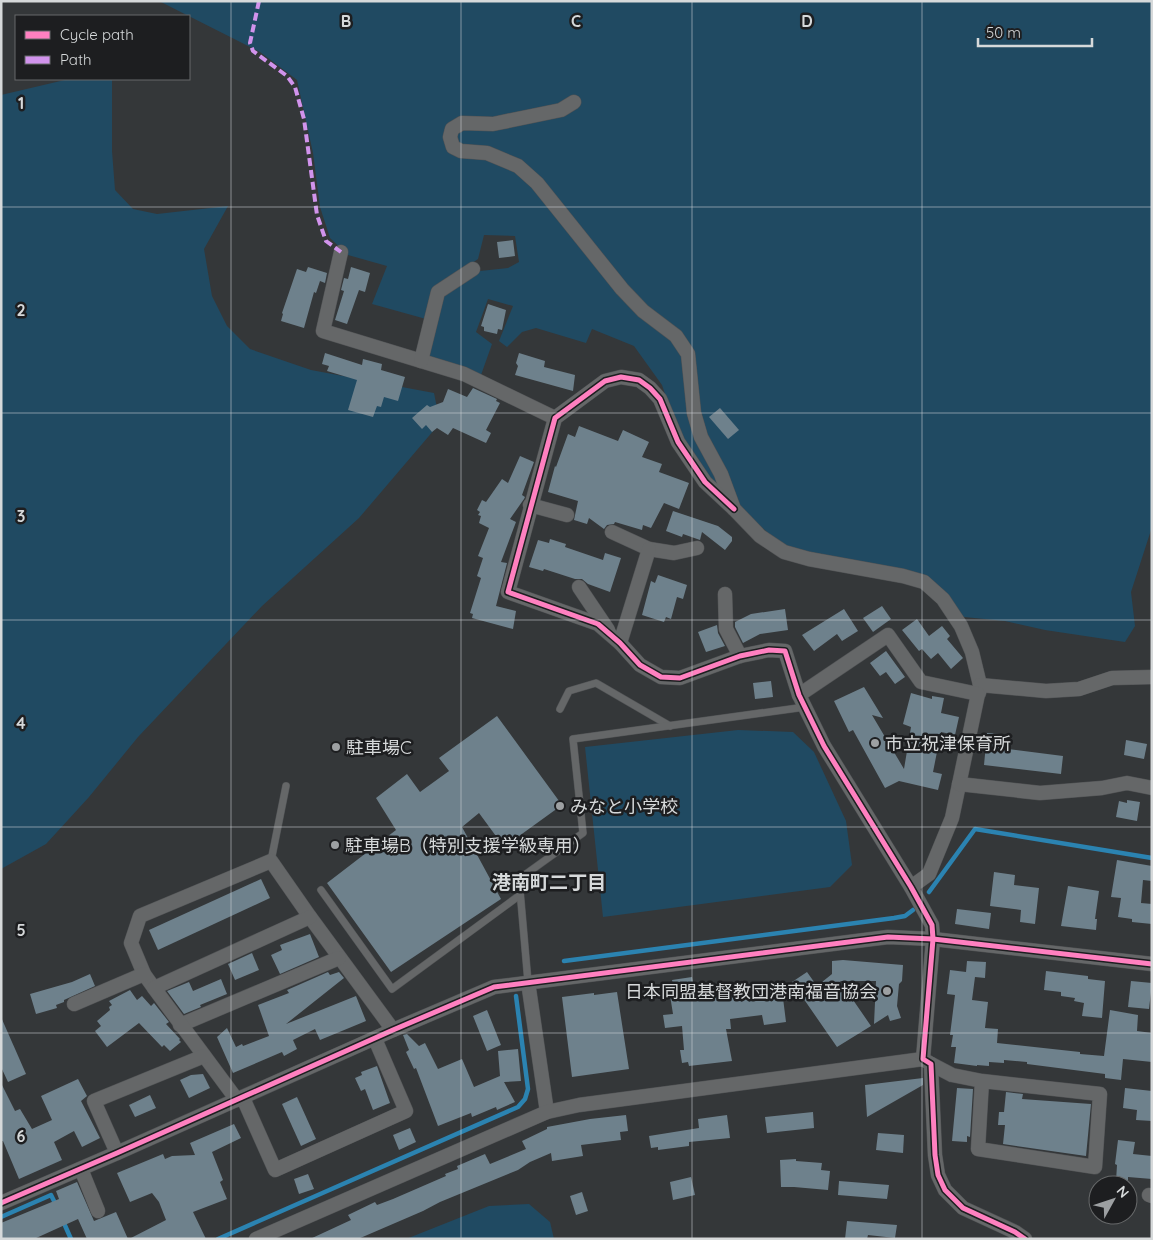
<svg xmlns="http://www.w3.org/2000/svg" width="1153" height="1240" font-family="Quicksand,'Noto Sans JP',sans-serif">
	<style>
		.green { fill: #204a62 }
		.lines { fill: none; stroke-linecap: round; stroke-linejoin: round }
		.stream { stroke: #2b83b1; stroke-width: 4.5 }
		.building { fill: #6e818c }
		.lane-casing { stroke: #515355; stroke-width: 8 }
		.street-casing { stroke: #515355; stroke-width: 15 }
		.lane { stroke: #656768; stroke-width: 7 }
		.street { stroke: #656768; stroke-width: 14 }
		.quiet { stroke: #d193ec; stroke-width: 4; stroke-dasharray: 8 4; stroke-linecap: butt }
		.cycleway-casing { stroke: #1d1e20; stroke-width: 8 }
		.cycleway { stroke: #ff80c0; stroke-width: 5 }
		.grid { fill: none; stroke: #d6d9da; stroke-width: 1; stroke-opacity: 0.55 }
		.poi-dot { fill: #9da0a2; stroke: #1d1e20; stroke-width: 2 }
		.labels { text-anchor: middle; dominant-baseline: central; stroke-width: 5; stroke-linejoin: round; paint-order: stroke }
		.poi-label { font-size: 18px; fill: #d6d9da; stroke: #1d1e20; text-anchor: start }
		.neighbourhood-label { font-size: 19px; font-weight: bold; fill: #d6d9da; stroke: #1d1e20 }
		.grid-label { font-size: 16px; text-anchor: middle; font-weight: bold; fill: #d6d9da; stroke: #1d1e20; stroke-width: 5; stroke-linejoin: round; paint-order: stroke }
	</style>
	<rect width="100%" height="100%" fill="#343739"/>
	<!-- green -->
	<g class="green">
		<polygon points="159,1 1152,1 1152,527 1131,592 1135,626 1125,642 1045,630 1005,621 964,617 937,587 786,549 708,479 681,441 662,385 634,346 592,329 586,343 536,328 522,332 507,347 499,341 513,306 488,299 476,332 492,344 481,375 426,358 440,297 480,271 508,268 519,262 515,236 484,235 478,259 435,288 426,319 372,304 387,266 348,255 330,238 320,207 313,153 297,80 260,52"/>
		<polygon points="69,79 112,79 112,151 115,190 133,209 157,214 228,206 204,249 212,296 227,326 250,349 311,370 434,393 440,423 359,518 262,606 138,737 89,797 46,844 1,869 1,95"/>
		<polygon points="738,730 793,732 814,752 846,821 852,865 830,887 603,917 585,747"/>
		<polygon points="529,1204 550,1222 554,1239 406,1239 489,1206"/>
	</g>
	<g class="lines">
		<!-- stream -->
		<g class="stream">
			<polyline points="929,892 975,829 1152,858"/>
			<polyline points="564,961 894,918 905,916 913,910"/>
			<polyline points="1,1217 51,1195 56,1205"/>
			<polyline points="63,1221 71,1239"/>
			<polyline points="218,1239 518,1107 525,1099 528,1089 516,996"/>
		</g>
	</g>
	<!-- building -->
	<g class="building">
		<polygon points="513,240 515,256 499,258 497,242"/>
		<polygon points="308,267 327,273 325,283 320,281 316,293 314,292 304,328 281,321 283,314 282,313 297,269 306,272"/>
		<polygon points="351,267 370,273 365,292 359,290 347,324 335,320 344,291 341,290 344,278 348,279"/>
		<polygon points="488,304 506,310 502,330 498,329 497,334 484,331 484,327 481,326"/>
		<polygon points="325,353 362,365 363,359 382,364 381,370 405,377 398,401 384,397 381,407 377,406 373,417 348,410 357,380 327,371 329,366 322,364"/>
		<polygon points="519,353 545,361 544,367 575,375 573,391 515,375 518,366 516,363"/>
		<polygon points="473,388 497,399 496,401 500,403 486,430 491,433 486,443 453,428 448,435 437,428 432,432 426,425 422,429 412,418 427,405 430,407 443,402 448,389 467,397"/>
		<polygon points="720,408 739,430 728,439 709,417"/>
		<polygon points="579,426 618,441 623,430 649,442 642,457 662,464 659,472 689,483 679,509 664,503 651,528 643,525 642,530 615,522 614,524 607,525 604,529 589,518 587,524 574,520 578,501 548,492 555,466 556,467 568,434 575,437"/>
		<polygon points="520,456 534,462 522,495 525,497 524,499 510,519 516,522 501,562 507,563 496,606 516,611 513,629 472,618 473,614 470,613 481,578 477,576 483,558 478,556 489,528 479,523 481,516 478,515 480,512 477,510 482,500 486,502 502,479 508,483"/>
		<polygon points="673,511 718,526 732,537 732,541 725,550 702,532 700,540 683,534 682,537 666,531"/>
		<polygon points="550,539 566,544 565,547 603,560 605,553 621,558 610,592 588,584 582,579 575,579 544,569 543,571 529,567 538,540 549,543"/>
		<polygon points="658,575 687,585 683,599 677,597 671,619 666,617 664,622 642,615 651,581 655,583"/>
		<polygon points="882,606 891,619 873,632 863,618"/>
		<polygon points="785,609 788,630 760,634 743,643 735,627 735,622 751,614"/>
		<polygon points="844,609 858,631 842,641 837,634 814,651 802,635"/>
		<polygon points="917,619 929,636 942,626 950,636 947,639 963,658 951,669 938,653 931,659 922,649 919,651 902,630"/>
		<polygon points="717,625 718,633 725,646 706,652 698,632"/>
		<polygon points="886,651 905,677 895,684 886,672 880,676 870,663"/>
		<polygon points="771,681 773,697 755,699 753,683"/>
		<polygon points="864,687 883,718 872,715 904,769 911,727 903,724 911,693 932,699 932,696 944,698 941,713 959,717 955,735 941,732 933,772 942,774 938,790 899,781 885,788 853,730 849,732 834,701"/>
		<polygon points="497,716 562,805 504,847 479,813 462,827 501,899 391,972 327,883 396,830 376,798 407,774 420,792 449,771 439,758"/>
		<polygon points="987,733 1001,734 1000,748 1063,756 1061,774 984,765"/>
		<polygon points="1126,740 1147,744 1144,759 1124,755"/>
		<polygon points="1127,800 1140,802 1137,821 1116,817 1119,801 1127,803"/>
		<polygon points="1117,860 1152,866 1152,881 1143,880 1141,903 1152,904 1152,924 1132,922 1132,919 1118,917 1121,898 1111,897"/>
		<polygon points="994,872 1015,875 1014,885 1039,888 1035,924 1020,922 1021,910 990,906"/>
		<polygon points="261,879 270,898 158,950 149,930"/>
		<polygon points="1068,886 1099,891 1095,919 1097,919 1096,930 1061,926"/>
		<polygon points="957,909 991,913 989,929 955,924"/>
		<polygon points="310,934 319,957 280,974 271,955 282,950 280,945"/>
		<polygon points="252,953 259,970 235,980 228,964"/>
		<polygon points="843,960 903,965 902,981 899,984 897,1006 901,1018 890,1021 888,1015 874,1024 876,981 840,981 871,1026 837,1047 792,982 807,972 817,986 832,974 832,961"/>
		<polygon points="967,961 986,962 985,978 975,977 972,1000 988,1002 985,1028 998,1029 997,1043 1080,1052 1080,1054 1104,1056 1110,1010 1138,1015 1137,1031 1152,1033 1152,1062 1123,1059 1121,1080 1105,1078 1105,1074 1027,1064 1027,1062 1004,1060 1004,1063 989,1062 989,1066 977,1065 977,1066 954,1063 956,1047 951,1047 953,1035 950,1035 955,995 947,994 950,970 966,972"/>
		<polygon points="1046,971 1088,976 1088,979 1105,981 1102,1018 1082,1016 1084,1003 1074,1001 1075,998 1061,996 1061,992 1044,990"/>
		<polygon points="328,972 330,975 339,972 344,978 286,1024 356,996 366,1021 320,1040 315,1029 293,1040 297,1049 284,1056 282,1052 233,1073 217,1037 227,1028 236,1047 242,1044 243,1046 269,1036 258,1005 289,993 287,990"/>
		<polygon points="90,974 95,986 64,1000 64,1002 56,1005 57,1008 36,1014 30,994 72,982"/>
		<polygon points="692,977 694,988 721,985 722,990 781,982 786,1022 764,1025 762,1015 730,1019 731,1029 726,1029 732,1061 689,1066 688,1062 682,1063 680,1050 684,1050 682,1026 665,1028 663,1015 673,1014 669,989 674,988 672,980"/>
		<polygon points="221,979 227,994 200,1005 201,1007 184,1014 167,991 189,982 193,991"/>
		<polygon points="1131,981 1152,983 1149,1009 1128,1007"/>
		<polygon points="130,990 137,1000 142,996 151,1006 154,1003 169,1022 166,1024 180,1039 179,1040 181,1042 170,1051 164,1045 162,1047 139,1023 107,1047 95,1031 101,1026 97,1021 110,1010 109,1007 112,1005 109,1001"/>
		<polygon points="617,992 629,1069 572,1077 562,997 594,993 594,995"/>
		<polygon points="487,1010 501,1045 487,1051 473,1016"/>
		<polygon points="1,1017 26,1074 8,1082 1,1067"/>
		<polygon points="407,1034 419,1046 425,1043 438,1069 462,1059 474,1087 500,1076 498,1051 518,1049 521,1081 504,1082 515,1102 497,1110 496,1107 472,1117 471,1113 438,1126 416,1068 414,1069 406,1052 409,1050 403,1035"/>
		<polygon points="377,1066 390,1103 373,1110 365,1089 361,1091 355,1078 362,1075 361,1072"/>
		<polygon points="203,1074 210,1088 189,1098 180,1080 191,1075"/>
		<polygon points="923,1078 923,1085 867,1117 865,1085"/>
		<polygon points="78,1079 87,1096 81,1101 100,1138 82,1147 74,1131 54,1142 62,1160 19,1179 3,1141 1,1141 1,1083 15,1111 20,1109 32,1129 52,1120 41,1096"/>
		<polygon points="957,1088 973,1089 970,1137 967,1136 967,1142 952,1141"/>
		<polygon points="1125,1088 1152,1091 1152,1121 1136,1120 1137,1110 1123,1108"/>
		<polygon points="1006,1092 1023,1094 1022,1099 1091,1104 1086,1156 1003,1144 1005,1125 998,1125 999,1112 1004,1112"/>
		<polygon points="150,1095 156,1108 135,1117 129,1105"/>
		<polygon points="297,1097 316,1139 301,1146 282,1104"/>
		<polygon points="813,1112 814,1128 767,1133 765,1117"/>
		<polygon points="626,1115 628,1131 620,1132 621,1140 581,1145 583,1156 552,1161 551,1153 530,1162 518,1170 440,1202 423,1211 358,1239 310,1239 351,1220 348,1215 375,1202 377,1205 393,1199 446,1176 445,1174 458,1169 457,1166 485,1154 490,1164 526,1149 522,1141 547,1129 547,1127 590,1119"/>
		<polygon points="727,1115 730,1138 689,1142 689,1146 658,1150 658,1147 651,1148 649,1136 699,1128 698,1119"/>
		<polygon points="234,1124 241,1138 212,1152 223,1180 220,1182 227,1199 193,1212 206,1239 129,1239 166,1220 159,1202 152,1193 130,1202 117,1173 163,1154 165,1159 172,1156 195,1155 190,1143"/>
		<polygon points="410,1128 416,1142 399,1150 393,1135"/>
		<polygon points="878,1133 904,1135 903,1153 876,1150"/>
		<polygon points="1118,1140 1135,1142 1133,1154 1152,1156 1152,1179 1128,1177 1128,1182 1116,1181 1117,1165 1115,1164"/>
		<polygon points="796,1159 796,1161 822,1163 821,1170 830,1171 828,1190 794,1187 781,1187 780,1160"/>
		<polygon points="308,1174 314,1189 299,1194 294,1179"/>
		<polygon points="691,1177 695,1195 673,1200 670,1182"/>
		<polygon points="839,1181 889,1185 887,1199 838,1195"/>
		<polygon points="77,1182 94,1221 116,1212 128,1239 87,1239 78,1219 34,1239 1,1239 1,1223 59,1199 56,1191"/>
		<polygon points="582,1192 588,1211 576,1215 570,1196"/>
		<polygon points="847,1221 897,1225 895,1238 868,1235 867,1239 845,1239"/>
	</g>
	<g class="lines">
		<!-- lane casing -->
		<g class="lane-casing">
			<g id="lane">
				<polyline points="560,709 569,691 596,683 670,726"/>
				<polyline points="271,861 286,786"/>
				<polyline points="321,890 392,989 520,895"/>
				<polyline points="528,982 519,879 583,833 573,739 805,707"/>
			</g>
		</g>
		<!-- street casing -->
		<g class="street-casing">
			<g id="street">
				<polyline points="574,102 561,110 493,124 462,123 452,129 450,137 453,147 461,151 487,153 518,166 537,183 622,289 643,311 676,336 688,354 694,413 701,437 721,474 734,509 760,536 784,552 809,559 903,576 924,582 943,599 961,626 972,652 980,685"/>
				<polyline points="341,252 323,331 464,374 555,418"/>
				<polyline points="421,361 438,292 473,269"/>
				<polyline points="530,505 567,515"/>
				<polyline points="734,509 705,482 678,442 660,399 650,388 639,380 621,377 605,381 555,418 508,592 598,624 620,643 640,665 661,677 680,678 740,656 769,650 785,651 799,695 824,746 911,887 932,925 933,939 923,1059 931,1064 935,1155 938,1175 945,1190 963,1208 1015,1232 1025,1239"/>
				<polyline points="612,532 649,549 674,553 697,548"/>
				<polyline points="579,587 608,630"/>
				<polyline points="725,594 726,629 740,656"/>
				<polyline points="620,643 649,549"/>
				<polyline points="979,693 980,685 1046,691 1079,689 1112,678 1152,677"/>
				<polyline points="799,695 888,635 921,682 978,694 952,818 929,874 911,887"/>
				<polyline points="959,784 1040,793 1102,788 1127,783 1152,788"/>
				<polyline points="528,982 547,1112"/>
				<polyline points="154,988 144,974 131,943 140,916 271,861 310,917 393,1030"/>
				<polyline points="74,1004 144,974"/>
				<polyline points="180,1025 339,958"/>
				<polyline points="931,1064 952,1075 982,1081 1100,1094 1095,1167 978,1149 982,1081"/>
				<polyline points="243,1098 275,1170 406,1111 375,1039"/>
				<polyline points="237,1100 154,988 310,917"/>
				<polyline points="117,1153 94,1101 204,1056"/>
				<polyline points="81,1169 98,1211"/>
				<polyline points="1149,1195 1152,1196"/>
				<polyline points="1,1203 117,1153 393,1030 494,987 888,937 933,939 1152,964"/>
				<polyline points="256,1239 547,1112 579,1105 923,1059"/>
			</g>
		</g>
		<!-- lane -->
		<use href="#lane" class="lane"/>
		<!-- street -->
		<use href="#street" class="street"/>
		<!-- quiet -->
		<polyline class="quiet" points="259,1 250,43 253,51 287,76 295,87 304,119 317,215 326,241 341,252"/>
		<!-- cycleway casing -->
		<g class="cycleway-casing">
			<g id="cycleway">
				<polyline points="734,509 705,482 678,442 660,399 650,388 639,380 621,377 605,381 555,418 508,592 598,624 620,643 640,665 661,677 680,678 740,656 769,650 785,651 799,695 824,746 911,887 932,925 933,939 923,1059 931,1064 935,1155 938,1175 945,1190 963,1208 1015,1232 1025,1239"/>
				<polyline points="1,1203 117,1153 393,1030 494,987 888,937 933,939 1152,964"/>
			</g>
		</g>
		<!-- cycleway -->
		<use href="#cycleway" class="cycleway"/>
	</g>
	<!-- grid -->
	<path class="grid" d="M231 1V1239M461 1V1239M692 1V1239M922 1V1239M1 207H1152M1 413H1152M1 620H1152M1 827H1152M1 1033H1152"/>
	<!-- markers -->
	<g class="poi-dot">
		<circle cx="875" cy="743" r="5"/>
		<circle cx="336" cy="747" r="5"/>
		<circle cx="560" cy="806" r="5"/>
		<circle cx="335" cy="845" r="5"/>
		<circle cx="887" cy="991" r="5"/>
	</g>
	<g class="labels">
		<!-- poi labels -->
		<g class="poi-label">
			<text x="885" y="743">市立祝津保育所</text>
			<text x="346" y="747">駐車場C</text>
			<text x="570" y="806">みなと小学校</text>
			<text x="345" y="845">駐車場B（特別支援学級専用）</text>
			<text x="877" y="991" text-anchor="end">日本同盟基督教団港南福音協会</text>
		</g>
		<!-- neighbourhood labels -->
		<g class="neighbourhood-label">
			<text x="549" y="882">港南町二丁目</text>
		</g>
	</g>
	<g class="grid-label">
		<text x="346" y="27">B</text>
		<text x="576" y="27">C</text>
		<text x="807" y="27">D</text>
		<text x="21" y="109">1</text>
		<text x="21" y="316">2</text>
		<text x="21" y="522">3</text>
		<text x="21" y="729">4</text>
		<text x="21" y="936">5</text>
		<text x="21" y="1142">6</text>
	</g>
	<!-- border -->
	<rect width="1153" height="1240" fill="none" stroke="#d6d9da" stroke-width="5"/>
	<!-- legend -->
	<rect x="15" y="15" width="175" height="65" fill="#1d1e20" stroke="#67696a"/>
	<rect x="25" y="31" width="25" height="8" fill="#ff80c0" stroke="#67696a"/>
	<text x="60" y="40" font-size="15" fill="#d6d9da">Cycle path</text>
	<rect x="25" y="56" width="25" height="8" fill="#d193ec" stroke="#67696a"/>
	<text x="60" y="65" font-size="15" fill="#d6d9da">Path</text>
	<!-- north arrow -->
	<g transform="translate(1113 1200) rotate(50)"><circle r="24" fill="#1d1e20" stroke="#67696a"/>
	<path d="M0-4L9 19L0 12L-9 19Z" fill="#9da0a2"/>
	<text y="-8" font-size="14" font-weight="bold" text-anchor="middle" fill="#d6d9da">N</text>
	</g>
	<!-- scale -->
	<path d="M978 38v8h114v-8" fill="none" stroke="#d6d9da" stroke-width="2.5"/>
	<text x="986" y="38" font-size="15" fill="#d6d9da" stroke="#1d1e20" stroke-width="4" paint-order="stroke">50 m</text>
</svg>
